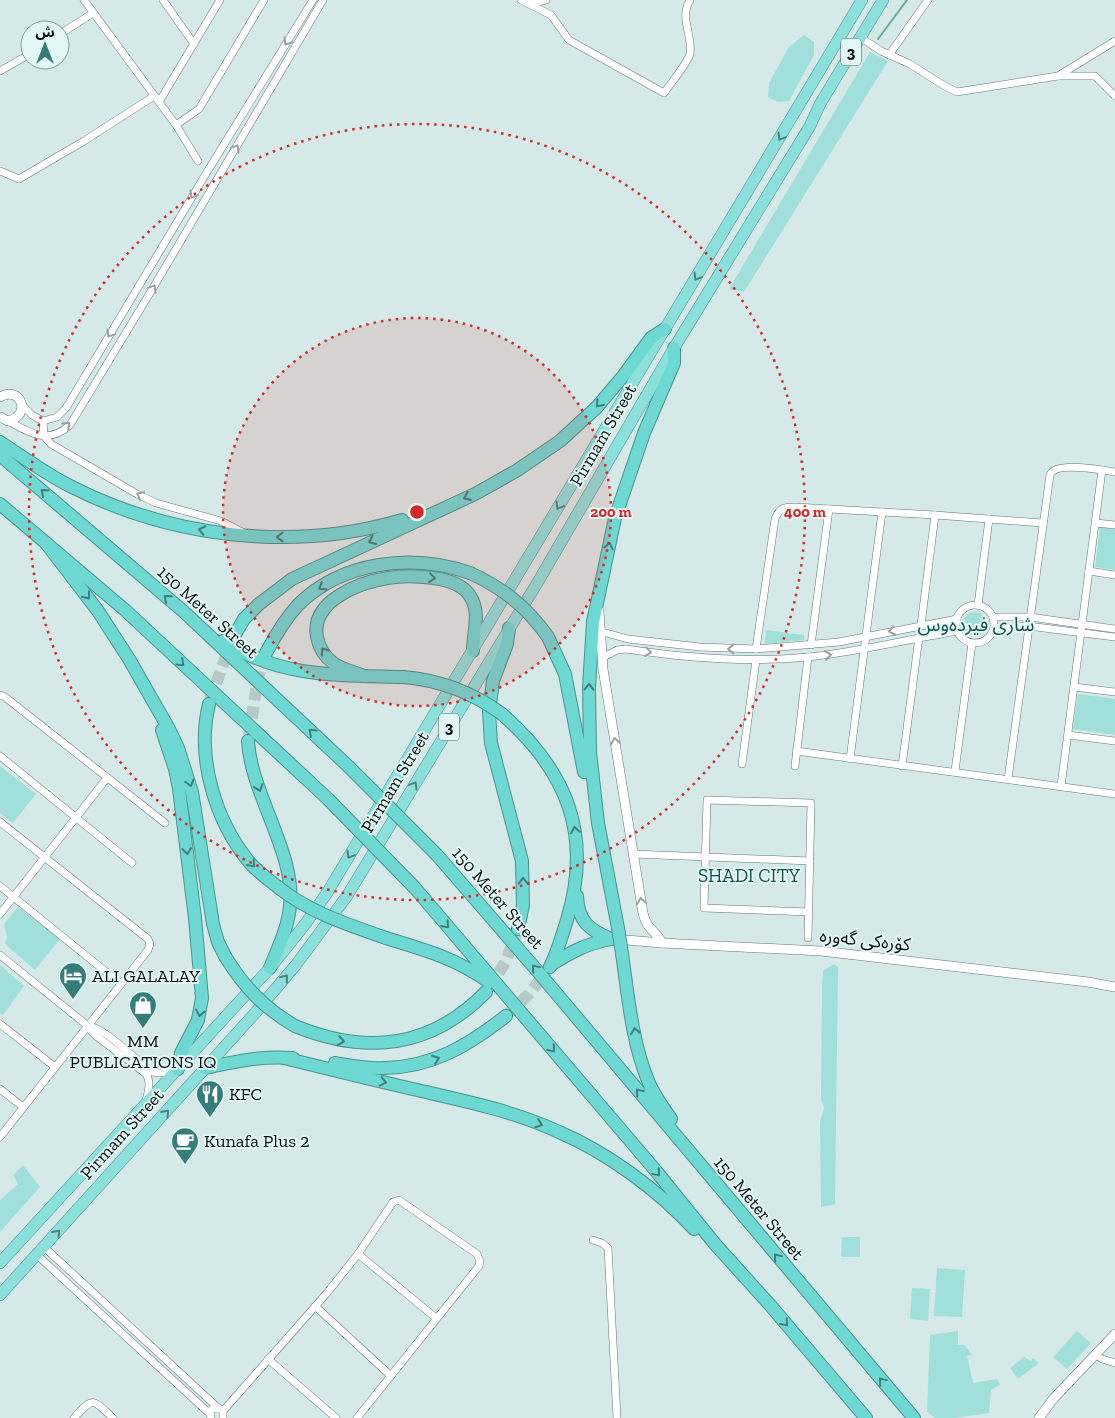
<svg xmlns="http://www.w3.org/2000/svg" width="1115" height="1418" font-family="'Zilla Slab','Noto Sans Arabic',serif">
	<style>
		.green { fill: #a1dfda }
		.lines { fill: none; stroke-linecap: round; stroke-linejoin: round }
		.stream { stroke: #67aaa5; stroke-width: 2 }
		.motorway-tunnel { stroke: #b6c9c7; stroke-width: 12; stroke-dasharray: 12 6; stroke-linecap: butt }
		.minor-casing { stroke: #637674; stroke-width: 8 }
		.tertiary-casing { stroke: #637674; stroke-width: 10 }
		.trunk-casing { stroke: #4a928e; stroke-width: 12 }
		.motorway-casing { stroke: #4a928e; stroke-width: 14 }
		.minor { stroke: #fff; stroke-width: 7 }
		.tertiary { stroke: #fff; stroke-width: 9 }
		.trunk { stroke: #8be0dc; stroke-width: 11 }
		.motorway { stroke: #6ed9d3; stroke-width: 12 }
		.motorway-bridge-casing { stroke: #4a928e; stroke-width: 14; stroke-linecap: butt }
		.motorway-bridge { stroke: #6ed9d3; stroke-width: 12 }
		.oneway { stroke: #9c9f9f }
		.oneway2 { stroke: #508280 }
		.oneway3 { stroke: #407e7b }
		.ring { fill: none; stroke: #d62828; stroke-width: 2.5; stroke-dasharray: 2.5 5 }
		.labels { text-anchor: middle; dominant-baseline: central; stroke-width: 4; stroke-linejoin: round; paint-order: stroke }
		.shield { fill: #e2f7f5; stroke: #495554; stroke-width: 1 }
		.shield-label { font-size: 16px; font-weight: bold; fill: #080f0f }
		.street-label { font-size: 18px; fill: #080f0f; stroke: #e2f7f5 }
		.poi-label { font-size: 18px; fill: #080f0f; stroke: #e2f7f5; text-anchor: start }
		.neighbourhood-label { font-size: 19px; fill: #14504d; stroke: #e2f7f5 }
		.centre { fill: #d62828; stroke: #e2f7f5; stroke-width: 2.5 }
		.ring-label { font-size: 15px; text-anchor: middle; font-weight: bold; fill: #d62828; stroke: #e2f7f5; stroke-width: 4; stroke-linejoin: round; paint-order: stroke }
	</style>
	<rect width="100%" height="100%" fill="#d5eae8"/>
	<!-- green -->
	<g class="green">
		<polygon points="804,35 814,42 814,55 789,101 778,102 768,97 769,83 789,47"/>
		<polygon points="870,52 888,61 744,292 729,289"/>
		<polygon points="1100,527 1115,529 1115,570 1095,567"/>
		<circle cx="975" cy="624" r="12"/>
		<polygon points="766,630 804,635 804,640 765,644"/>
		<polygon points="1078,694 1115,699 1115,735 1073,729"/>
		<polygon points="0,766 36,794 13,823 0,813"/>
		<polygon points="18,907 60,939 35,970 5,944 7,937 4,924"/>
		<polygon points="834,964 838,967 835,1204 821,1207 820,1122 824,1108 821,1099 822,985 823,971"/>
		<polygon points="0,965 24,986 3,1015 0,1013"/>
		<polygon points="23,1165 40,1187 0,1232 0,1200 18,1184 13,1175"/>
		<polygon points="842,1237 860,1237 860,1257 841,1257"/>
		<polygon points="937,1268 965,1270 962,1317 934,1316"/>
		<polygon points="912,1288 930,1289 928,1321 910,1319"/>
		<polygon points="958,1331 958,1345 965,1345 972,1355 967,1356 973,1383 997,1379 1000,1385 991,1390 989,1413 953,1418 935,1418 927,1411 930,1335"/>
		<polygon points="1077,1331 1091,1343 1067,1369 1053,1357"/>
		<polygon points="1024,1357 1031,1361 1033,1358 1039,1363 1018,1379 1010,1368"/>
	</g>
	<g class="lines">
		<!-- stream -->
		<polyline class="stream" points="878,39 907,0"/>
		<!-- motorway-tunnel -->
		<g class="motorway-tunnel">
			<polyline points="210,700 231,643"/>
			<polyline points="249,736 258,678 266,653"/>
			<polyline points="489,988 506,961 518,929"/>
			<polyline points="508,1014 529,994 548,970"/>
		</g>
		<!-- minor casing -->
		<g class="minor-casing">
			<g id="minor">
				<polyline points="84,0 176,125 198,161"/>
				<polyline points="163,0 194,44"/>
				<path d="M521 0 551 15 569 40 664 93C671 83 687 64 690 54 693 35 679 18 690 0"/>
				<polyline points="528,2 539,2 546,0"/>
				<polyline points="60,34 93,13"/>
				<polyline points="860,37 881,51 910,64 943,85 957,92 1058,76 1115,41"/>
				<polyline points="889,55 928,0"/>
				<polyline points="0,71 30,54"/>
				<polyline points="1058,76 1095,76 1115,96"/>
				<polyline points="159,102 220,0"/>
				<polyline points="176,125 199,109 264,0"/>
				<polyline points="0,171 19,179 84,141 154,96"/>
				<polyline points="22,405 32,415 43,421 57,417 66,408 207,172 313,0"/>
				<path d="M8 421C30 433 48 445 70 425L150 293 323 0"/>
				<polyline points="43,421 44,436 51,444 137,494 156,503 221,521 244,533"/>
				<polyline points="1096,523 1115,525"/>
				<polyline points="1089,571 1115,575"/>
				<polyline points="978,605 989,519"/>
				<circle cx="975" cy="624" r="19"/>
				<polyline points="993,617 1030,617 1115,629"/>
				<polyline points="921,625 935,515"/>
				<polyline points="994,628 1028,626 1115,637"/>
				<polyline points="599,631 628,639 700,647 756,649 839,642 957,619"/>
				<polyline points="811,645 829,509"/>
				<path d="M756 649 775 519C779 508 784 507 795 507L935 515 1043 523"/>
				<path d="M602 658 617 650 626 649C686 658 747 663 808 657 859 652 908 639 958 631"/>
				<polyline points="1074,687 1115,692"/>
				<polyline points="0,695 5,697 165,823"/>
				<polyline points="1068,735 1115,741"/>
				<polyline points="796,751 1115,794"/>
				<polyline points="0,756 132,863"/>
				<polyline points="850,759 882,512"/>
				<polyline points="742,764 756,660"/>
				<polyline points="795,766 808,657"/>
				<polyline points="902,766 919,637"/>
				<polyline points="955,771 972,643"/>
				<path d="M1008 779 1050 475C1055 461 1102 470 1115 472"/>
				<polyline points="1061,786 1102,470"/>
				<polyline points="0,822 148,939 150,944 148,950 0,1137"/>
				<polyline points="633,854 810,861"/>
				<polyline points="0,886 121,984"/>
				<polyline points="0,914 107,778"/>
				<polyline points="808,938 811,803 707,800 704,908 809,912"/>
				<path d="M0 955 88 1026 89 1029 95 1035 145 1073C152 1081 148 1092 146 1101"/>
				<polyline points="0,1024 55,1067"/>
				<path d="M88 1026C104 1027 137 1061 152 1072L160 1073 174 1071"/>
				<polyline points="0,1089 23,1107"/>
				<polyline points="593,1240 602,1243 608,1248 617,1418"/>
				<polyline points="44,1247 217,1407"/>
				<polyline points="358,1254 436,1318"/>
				<polyline points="37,1255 210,1414"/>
				<polyline points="315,1306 391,1376"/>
				<polyline points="1095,1354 1102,1359 1115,1363"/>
				<polyline points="268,1359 336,1418"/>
				<polyline points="223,1411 327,1293 358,1254 393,1202 399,1200 477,1254 480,1261 479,1266 357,1418"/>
				<path d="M74 1418C94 1396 92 1399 113 1418"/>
				<polyline points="211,1418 210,1414 211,1410 217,1407 223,1411 223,1418"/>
			</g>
		</g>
		<!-- tertiary casing -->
		<g class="tertiary-casing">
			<g id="tertiary">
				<path d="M0 397C20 385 33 415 8 421L0 417"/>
				<path d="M599 611 603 669 643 913C647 931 656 930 662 943"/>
				<polyline points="615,939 662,943 821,951 1088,982 1115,987"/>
				<polyline points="1039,1418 1054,1398 1115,1334"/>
			</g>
		</g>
		<!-- trunk casing -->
		<g class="trunk-casing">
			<g id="trunk">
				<polyline points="0,1263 270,968 306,923 327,893 862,0"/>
				<polyline points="0,1295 256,1012 295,966 347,896 539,580 674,348 810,126 820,104 883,0"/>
			</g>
		</g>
		<!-- motorway casing -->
		<g class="motorway-casing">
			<g id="motorway">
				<path d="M0 442C23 457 46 474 70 486 172 538 293 552 402 520"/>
				<polyline points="0,455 183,611 348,766"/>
				<polyline points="0,504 125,610 328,799"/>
				<polyline points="46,543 98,611 129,659 169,729 178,748 192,792 213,924 218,942 225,956"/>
				<polyline points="509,628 507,644 493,681 489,712 491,743 522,861 523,905 518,929"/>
				<polyline points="234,636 244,619 259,604 292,579 475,494 516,471 541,454 560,441 597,407 624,375 651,338 665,329"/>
				<polyline points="548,637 565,674 584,772"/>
				<path d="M223 641C280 678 338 675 403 677"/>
				<path d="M266 653C275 636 285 619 298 605 342 561 413 553 470 573"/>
				<path d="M364 676C354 672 341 669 333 663 325 657 319 647 317 637 310 601 360 582 388 578 403 575 419 576 434 578 447 580 463 584 470 596 481 612 473 633 473 651"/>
				<path d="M209 704C196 757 215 821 250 863 259 873 269 880 279 888"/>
				<path d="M502 714C567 771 593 835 567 920 563 933 556 955 550 967"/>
				<polyline points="162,730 175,769 179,789 195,918 202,998 198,1020 181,1053 178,1069"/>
				<path d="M248 741C251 795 296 853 290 906 288 928 278 948 270 968"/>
				<polyline points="437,855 540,974 914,1418"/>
				<polyline points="415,888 656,1171 715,1244 770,1305 866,1418"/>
				<path d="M577 896C578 921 589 930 611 939"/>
				<polyline points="618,928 598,823 590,752 589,687 593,622 615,518 644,433 674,363 674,348"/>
				<path d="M386 938C425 950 455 958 489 982"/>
				<path d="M621 947C628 992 631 1041 649 1083 654 1095 663 1107 671 1119"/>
				<path d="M552 964C573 951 586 944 611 939"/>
				<path d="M295 1026C366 1055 430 1049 486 992"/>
				<path d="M284 1058C329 1069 373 1080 417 1090 465 1101 514 1111 559 1132 608 1153 658 1190 694 1229"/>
				<path d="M335 1063C352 1066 368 1069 385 1068 433 1067 469 1045 506 1016"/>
				<path d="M205 1068C239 1061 258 1056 293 1058"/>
			</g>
		</g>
		<!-- minor -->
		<use href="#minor" class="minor"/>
		<!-- tertiary -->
		<use href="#tertiary" class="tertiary"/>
		<!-- trunk -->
		<use href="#trunk" class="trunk"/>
		<!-- motorway -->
		<use href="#motorway" class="motorway"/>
		<!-- motorway-bridge casing -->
		<g class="motorway-bridge-casing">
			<g id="motorway-bridge">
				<path d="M470 573C503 588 527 607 548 637"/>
				<path d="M403 677C440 680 472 692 502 714"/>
				<polyline points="348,766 437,855"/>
				<polyline points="328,799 415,888"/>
				<path d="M279 888C311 913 349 925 386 938"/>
				<polyline points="618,928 621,947"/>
				<path d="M225 956C243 986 264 1008 295 1026"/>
			</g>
		</g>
		<!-- motorway-bridge -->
		<use href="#motorway-bridge" class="motorway-bridge"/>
	</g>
	<!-- one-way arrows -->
	<defs><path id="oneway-chevron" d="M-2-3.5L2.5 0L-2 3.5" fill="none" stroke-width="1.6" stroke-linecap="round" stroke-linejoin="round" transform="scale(1.25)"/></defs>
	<g class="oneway">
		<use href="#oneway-chevron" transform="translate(287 42) rotate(121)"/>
		<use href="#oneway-chevron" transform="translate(236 148) rotate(-59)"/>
		<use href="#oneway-chevron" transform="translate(193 195) rotate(121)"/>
		<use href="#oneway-chevron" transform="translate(153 288) rotate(-59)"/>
		<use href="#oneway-chevron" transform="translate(110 334) rotate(121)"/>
		<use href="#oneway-chevron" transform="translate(67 425) rotate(-44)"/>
		<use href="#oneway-chevron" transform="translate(140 495) rotate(-152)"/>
		<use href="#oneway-chevron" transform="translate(892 631) rotate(168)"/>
		<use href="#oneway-chevron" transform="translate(731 649) rotate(-180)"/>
		<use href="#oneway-chevron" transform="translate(648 652) rotate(7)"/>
		<use href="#oneway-chevron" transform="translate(828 655) rotate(-8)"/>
		<use href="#oneway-chevron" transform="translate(615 741) rotate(-99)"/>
		<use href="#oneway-chevron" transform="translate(641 901) rotate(-99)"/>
	</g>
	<g class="oneway2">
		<use href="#oneway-chevron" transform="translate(781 137) rotate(121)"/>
		<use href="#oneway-chevron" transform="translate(697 277) rotate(121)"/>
		<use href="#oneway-chevron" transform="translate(559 506) rotate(121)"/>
		<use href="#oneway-chevron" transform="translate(414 785) rotate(-59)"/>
		<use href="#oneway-chevron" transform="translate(350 855) rotate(121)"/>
		<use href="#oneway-chevron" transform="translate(285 978) rotate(-51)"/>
		<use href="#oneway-chevron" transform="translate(166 1113) rotate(-48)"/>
		<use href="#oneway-chevron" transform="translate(57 1233) rotate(-48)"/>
	</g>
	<g class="oneway3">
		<use href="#oneway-chevron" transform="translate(599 404) rotate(132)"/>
		<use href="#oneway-chevron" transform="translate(44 492) rotate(-140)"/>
		<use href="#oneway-chevron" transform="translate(467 497) rotate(157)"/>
		<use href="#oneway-chevron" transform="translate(202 530) rotate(-168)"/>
		<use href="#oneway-chevron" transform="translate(280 537) rotate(-180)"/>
		<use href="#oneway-chevron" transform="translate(372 541) rotate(155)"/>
		<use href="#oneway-chevron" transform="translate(609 546) rotate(-77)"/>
		<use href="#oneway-chevron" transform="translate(432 578) rotate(7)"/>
		<use href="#oneway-chevron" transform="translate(322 587) rotate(148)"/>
		<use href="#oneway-chevron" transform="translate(87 596) rotate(52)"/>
		<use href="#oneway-chevron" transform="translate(167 598) rotate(-139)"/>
		<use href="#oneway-chevron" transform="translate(324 651) rotate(-125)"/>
		<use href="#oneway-chevron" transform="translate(181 663) rotate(43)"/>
		<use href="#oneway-chevron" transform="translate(589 687) rotate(-89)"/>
		<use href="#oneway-chevron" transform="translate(312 732) rotate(-137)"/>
		<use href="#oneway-chevron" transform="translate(190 783) rotate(74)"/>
		<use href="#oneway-chevron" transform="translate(259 788) rotate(71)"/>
		<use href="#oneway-chevron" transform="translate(575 830) rotate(-100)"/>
		<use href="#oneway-chevron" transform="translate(187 851) rotate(83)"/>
		<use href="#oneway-chevron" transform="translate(252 864) rotate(49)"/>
		<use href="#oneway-chevron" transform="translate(523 881) rotate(-92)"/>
		<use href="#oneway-chevron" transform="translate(446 925) rotate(49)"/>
		<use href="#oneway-chevron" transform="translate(535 968) rotate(-130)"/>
		<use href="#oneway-chevron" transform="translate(200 1013) rotate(102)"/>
		<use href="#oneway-chevron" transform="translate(635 1031) rotate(-99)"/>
		<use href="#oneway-chevron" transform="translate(341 1041) rotate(11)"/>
		<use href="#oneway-chevron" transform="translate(552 1049) rotate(50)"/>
		<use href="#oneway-chevron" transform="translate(436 1059) rotate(-20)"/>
		<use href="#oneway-chevron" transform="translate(383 1082) rotate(13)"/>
		<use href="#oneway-chevron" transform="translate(639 1092) rotate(-130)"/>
		<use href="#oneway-chevron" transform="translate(539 1124) rotate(21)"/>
		<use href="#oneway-chevron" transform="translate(657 1173) rotate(50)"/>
		<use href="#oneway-chevron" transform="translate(777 1257) rotate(-130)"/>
		<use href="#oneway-chevron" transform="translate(785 1323) rotate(50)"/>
		<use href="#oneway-chevron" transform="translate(882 1381) rotate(-130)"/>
	</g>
	<!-- distance rings -->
	<circle cx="417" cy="512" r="194" fill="#d62828" fill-opacity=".12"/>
	<g class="ring">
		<circle cx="417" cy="512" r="194"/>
		<circle cx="417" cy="512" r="388"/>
	</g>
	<!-- icons -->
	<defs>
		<g id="hotel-pin" transform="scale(1.4375)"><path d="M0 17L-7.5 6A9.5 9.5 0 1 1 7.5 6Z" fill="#357d79" stroke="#e2f7f5"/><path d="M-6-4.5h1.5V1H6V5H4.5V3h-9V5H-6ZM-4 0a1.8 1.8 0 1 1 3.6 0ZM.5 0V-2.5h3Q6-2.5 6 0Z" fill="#fff"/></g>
		<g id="shop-pin" transform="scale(1.4375)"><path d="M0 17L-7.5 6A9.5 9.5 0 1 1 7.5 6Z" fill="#357d79" stroke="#e2f7f5"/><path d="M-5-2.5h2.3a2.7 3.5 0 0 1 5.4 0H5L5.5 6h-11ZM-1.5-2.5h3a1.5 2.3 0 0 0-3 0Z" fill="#fff"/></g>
		<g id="restaurant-pin" transform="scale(1.4375)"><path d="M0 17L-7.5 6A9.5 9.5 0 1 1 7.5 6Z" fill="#357d79" stroke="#e2f7f5"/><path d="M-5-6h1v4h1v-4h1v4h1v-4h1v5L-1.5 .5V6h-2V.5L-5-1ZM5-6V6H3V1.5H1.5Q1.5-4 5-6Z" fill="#fff"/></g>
		<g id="cafe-pin" transform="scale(1.4375)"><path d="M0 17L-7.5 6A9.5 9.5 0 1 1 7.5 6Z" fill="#357d79" stroke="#e2f7f5"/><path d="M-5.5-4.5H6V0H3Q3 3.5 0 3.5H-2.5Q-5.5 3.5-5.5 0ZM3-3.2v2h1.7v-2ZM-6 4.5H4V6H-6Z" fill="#fff"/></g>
	</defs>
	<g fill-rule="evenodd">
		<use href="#hotel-pin" x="73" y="976"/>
		<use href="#shop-pin" x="143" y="1005"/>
		<use href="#restaurant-pin" x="210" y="1094"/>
		<use href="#cafe-pin" x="185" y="1141"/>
	</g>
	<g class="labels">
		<!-- shield labels -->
		<g class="shield">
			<rect x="841" y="38.5" width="20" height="27" rx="4"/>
			<rect x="439" y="713.5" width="20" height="27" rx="4"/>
		</g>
		<g class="shield-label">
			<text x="851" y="52">3</text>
			<text x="449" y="727">3</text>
		</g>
		<!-- street labels -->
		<g class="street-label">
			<text transform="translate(603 435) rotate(-60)">Pirmam Street</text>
			<text transform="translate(208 612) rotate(42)">150 Meter Street</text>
			<text transform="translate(395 782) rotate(-59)">Pirmam Street</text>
			<text transform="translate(498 898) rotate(49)">150 Meter Street</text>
			<text transform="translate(865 940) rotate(6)">کۆرەکی گەورە</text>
			<text transform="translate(122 1134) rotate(-48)">Pirmam Street</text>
			<text transform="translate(759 1208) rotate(50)">150 Meter Street</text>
		</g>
		<!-- poi labels -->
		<g class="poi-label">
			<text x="92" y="976">ALI GALALAY</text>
			<text x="143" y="1041" text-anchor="middle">MM<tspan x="143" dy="21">PUBLICATIONS IQ</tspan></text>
			<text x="229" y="1094">KFC</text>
			<text x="204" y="1141">Kunafa Plus 2</text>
		</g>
		<!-- neighbourhood labels -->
		<g class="neighbourhood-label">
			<text x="976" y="624">شاری فیردەوس</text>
			<text x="749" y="875">SHADI CITY</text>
		</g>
	</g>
	<circle cx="417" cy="512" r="8" class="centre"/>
	<g class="ring-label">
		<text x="611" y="517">200 m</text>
		<text x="805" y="517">400 m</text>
	</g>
	<!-- north arrow -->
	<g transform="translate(45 45)"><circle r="24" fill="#e2f7f5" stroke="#8b9a99"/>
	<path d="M0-4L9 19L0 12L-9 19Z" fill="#357d79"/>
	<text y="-8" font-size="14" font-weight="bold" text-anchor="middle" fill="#080f0f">ش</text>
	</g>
</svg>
